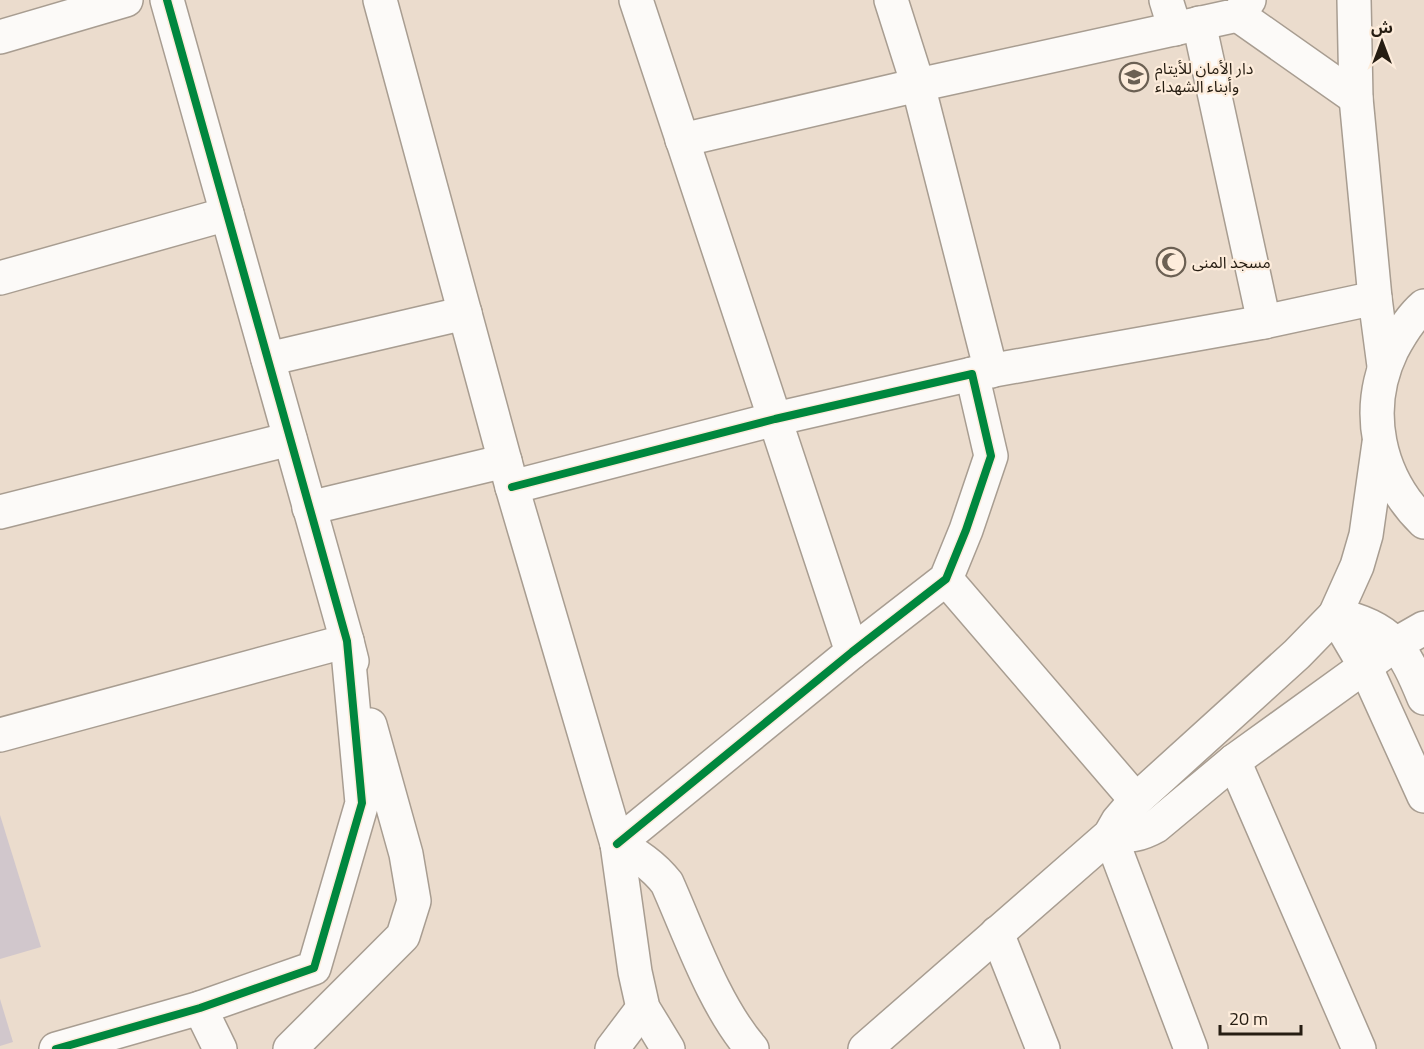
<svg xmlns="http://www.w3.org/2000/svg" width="1424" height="1049" font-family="'Titillium Web','Noto Sans Arabic',sans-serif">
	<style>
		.building { fill: #d1c7cc }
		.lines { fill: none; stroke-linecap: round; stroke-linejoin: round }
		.minor-casing { stroke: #a89d91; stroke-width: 36 }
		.major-casing { stroke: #a89d91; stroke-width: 36 }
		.minor { stroke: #fcfaf8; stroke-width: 33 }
		.major { stroke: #fcfaf8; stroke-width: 33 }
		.cycleway-casing { stroke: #fdecdb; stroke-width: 11 }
		.cycleway { stroke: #00873e; stroke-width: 8 }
		.labels { text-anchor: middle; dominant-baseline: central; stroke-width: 4.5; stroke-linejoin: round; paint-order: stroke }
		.poi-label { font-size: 16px; fill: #261d12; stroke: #fdecdb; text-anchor: start }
	</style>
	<rect width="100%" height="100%" fill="#ebdccd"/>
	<!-- building -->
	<g class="building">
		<polygon points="0,815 41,947 0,959"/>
		<polygon points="0,999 13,1042 0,1046"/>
	</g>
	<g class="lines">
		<!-- minor casing -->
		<g class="minor-casing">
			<g id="minor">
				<polyline points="380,0 512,487 617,844 635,972 643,1008 668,1049"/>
				<polyline points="636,0 852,652"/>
				<polyline points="891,0 918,85 991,371"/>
				<polyline points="1166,0 1175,29"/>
				<polyline points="1238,15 1356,98"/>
				<polyline points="1199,23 1264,322"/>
				<polyline points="0,37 126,0"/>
				<polyline points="682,140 918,85 1238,15 1249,0"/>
				<polyline points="0,278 227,214"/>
				<polyline points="268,359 465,313"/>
				<polyline points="972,374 1264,322 1375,298"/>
				<polyline points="512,487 775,419 972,374 991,456 966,530 946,579 852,652 617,844"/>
				<polyline points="309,508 505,461"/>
				<polyline points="0,512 290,439"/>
				<polyline points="946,579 1136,800"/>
				<polyline points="0,735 347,641 352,661"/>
				<polyline points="1234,761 1359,1049"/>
				<path d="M1110 835C1128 837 1140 835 1156 826L1234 761 1396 644 1424 628"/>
				<polyline points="1110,835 1191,1049"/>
				<path d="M617 844C637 855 653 865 667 883 691 937 714 1005 752 1049"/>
				<polyline points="997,933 1043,1049"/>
				<polyline points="200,1008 220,1049"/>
				<polyline points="56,1049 200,1008 314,968 362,803 347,641 167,0"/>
				<polyline points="290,1049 403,936 414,901 406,854 370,725"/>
				<polyline points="612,1049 643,1008"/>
				<polyline points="865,1049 1110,835 1118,821 1136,800 1297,654 1335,615 1357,566 1366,535 1379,443"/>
			</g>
		</g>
		<!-- major casing -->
		<g class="major-casing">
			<g id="major">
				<polyline points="1354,0 1356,98 1375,298 1384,366"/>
				<path d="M1424 306C1410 318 1400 335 1392 350 1363 410 1378 477 1424 522"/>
				<polyline points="1335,615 1365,666 1424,796"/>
				<path d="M1335 615C1391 626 1404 649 1424 698"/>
			</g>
		</g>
		<!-- minor -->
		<use href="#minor" class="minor"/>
		<!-- major -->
		<use href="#major" class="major"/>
		<!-- cycleway casing -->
		<g class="cycleway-casing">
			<g id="cycleway">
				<polyline points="512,487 775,419 972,374 991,456 966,530 946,579 852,652 617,844"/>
				<polyline points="56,1049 200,1008 314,968 362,803 347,641 167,0"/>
			</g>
		</g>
		<!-- cycleway -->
		<use href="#cycleway" class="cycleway"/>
	</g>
	<!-- icons -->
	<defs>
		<g id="school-ring" transform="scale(1.5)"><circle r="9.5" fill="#fdecdb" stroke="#6b6053" stroke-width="1.5"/><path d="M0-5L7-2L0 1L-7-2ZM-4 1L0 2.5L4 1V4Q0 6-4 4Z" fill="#6b6053"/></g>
		<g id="mosque-ring" transform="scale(1.5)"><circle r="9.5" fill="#fdecdb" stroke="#6b6053" stroke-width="1.5"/><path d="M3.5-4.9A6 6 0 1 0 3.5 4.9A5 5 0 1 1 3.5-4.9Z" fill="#6b6053"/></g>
	</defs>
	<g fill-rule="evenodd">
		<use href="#school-ring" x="1134" y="77"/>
		<use href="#mosque-ring" x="1171" y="262"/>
	</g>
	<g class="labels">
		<!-- poi labels -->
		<g class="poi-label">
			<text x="1155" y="68">دار الأمان للأيتام<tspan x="1155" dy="18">وأبناء الشهداء</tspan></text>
			<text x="1192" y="262">مسجد المنى</text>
		</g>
	</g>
	<!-- north arrow -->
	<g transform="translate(1382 42)" stroke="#fdecdb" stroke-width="4.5" paint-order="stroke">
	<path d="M0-4.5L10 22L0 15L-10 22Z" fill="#261d12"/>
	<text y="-9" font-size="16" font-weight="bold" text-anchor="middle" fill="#261d12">ش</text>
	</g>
	<!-- scale -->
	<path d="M1220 1025v9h81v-9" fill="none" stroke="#261d12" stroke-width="3"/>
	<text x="1229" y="1025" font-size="18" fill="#261d12" stroke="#fdecdb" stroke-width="4.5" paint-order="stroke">20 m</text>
</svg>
